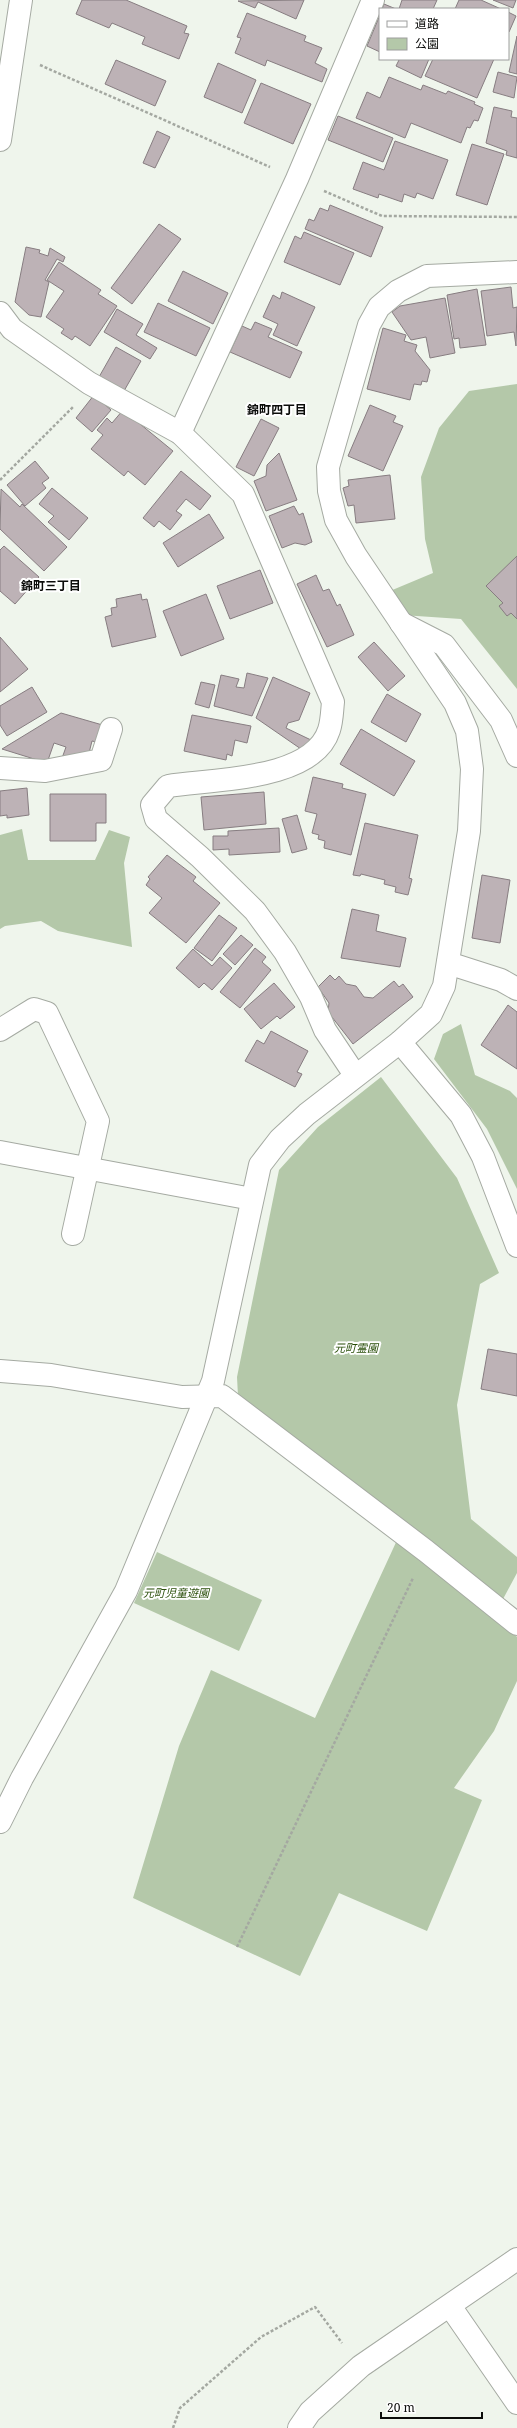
<svg xmlns="http://www.w3.org/2000/svg" width="517" height="2428" font-family="'Noto Serif','Noto Sans JP',serif">
	<style>
		.green { fill: #b4c8a9 }
		.building { fill: #bdb2b6; stroke: #877d81 }
		.lines { fill: none; stroke-linecap: round; stroke-linejoin: round }
		.minor-casing { stroke: #a5aaa2; stroke-width: 24 }
		.major-casing { stroke: #a5aaa2; stroke-width: 24 }
		.path { stroke: #a4a8a1; stroke-width: 2.5; stroke-dasharray: 3 2; stroke-linecap: butt }
		.minor { stroke: #fff; stroke-width: 22 }
		.major { stroke: #fff; stroke-width: 22 }
		.labels { text-anchor: middle; dominant-baseline: central; stroke-width: 4; stroke-linejoin: round; paint-order: stroke }
		.park-label { font-size: 11px; font-style: italic; fill: #284d08; stroke: #fff }
		.neighbourhood-label { font-size: 12px; font-weight: bold; fill: #0b0c0a; stroke: #fff }
	</style>
	<rect width="100%" height="100%" fill="#eff5ec"/>
	<!-- green -->
	<g class="green">
		<polygon points="517,384 517,689 461,619 402,615 390,591 433,573 425,539 421,477 439,428 469,391"/>
		<polygon points="22,829 28,860 95,860 109,830 130,837 124,863 132,947 58,931 41,921 5,926 0,929 0,835"/>
		<polygon points="461,1024 475,1075 510,1091 517,1098 517,1189 487,1129 434,1059 443,1034"/>
		<polygon points="381,1077 457,1178 499,1273 480,1284 457,1405 471,1519 517,1557 517,1573 495,1614 517,1637 517,1681 494,1731 454,1788 482,1800 427,1931 339,1893 300,1976 133,1898 179,1746 211,1670 315,1718 404,1525 238,1396 237,1377 279,1170 318,1127"/>
		<polygon points="157,1552 262,1600 239,1651 134,1603"/>
	</g>
	<!-- building -->
	<g class="building">
		<polygon points="82,0 126,0 187,26 184,33 189,34 179,59 142,44 145,37 112,23 109,28 76,14"/>
		<polygon points="304,0 296,19 258,2 255,8 238,1"/>
		<polygon points="402,0 437,0 433,9 399,9"/>
		<polygon points="459,0 481,0 501,9 455,9"/>
		<polygon points="493,0 516,0 513,8"/>
		<polygon points="384,4 396,9 382,9"/>
		<polygon points="508,12 516,16 509,32 508,31"/>
		<polygon points="247,13 306,36 304,41 322,48 315,63 327,69 322,82 267,60 265,66 235,53 241,38 237,37"/>
		<polygon points="380,15 380,52 367,46"/>
		<polygon points="517,36 517,74 509,72"/>
		<polygon points="396,59 429,59 421,78 396,66 399,60"/>
		<polygon points="433,59 494,59 477,98 425,76"/>
		<polygon points="116,60 166,81 155,106 105,84"/>
		<polygon points="218,63 256,80 242,113 204,97"/>
		<polygon points="498,72 517,77 514,98 493,92"/>
		<polygon points="389,77 421,90 423,85 446,94 448,91 475,102 474,104 483,108 478,121 474,120 470,128 467,127 461,143 411,123 405,138 356,118 367,92 380,98"/>
		<polygon points="261,83 311,104 293,144 244,123"/>
		<polygon points="494,107 512,111 511,117 517,118 517,158 506,155 507,151 486,143"/>
		<polygon points="338,116 393,138 383,162 328,140"/>
		<polygon points="157,131 170,137 155,168 143,163"/>
		<polygon points="395,141 448,160 433,199 417,193 415,198 404,194 402,202 379,194 378,198 353,189 363,162 384,170"/>
		<polygon points="472,144 504,154 487,205 456,195"/>
		<polygon points="330,205 383,227 371,257 305,229 309,219 314,221 320,208 328,211"/>
		<polygon points="159,224 181,239 132,304 111,288"/>
		<polygon points="304,232 354,253 340,285 284,262 295,236 301,239"/>
		<polygon points="26,247 40,250 39,253 48,256 50,248 65,257 63,262 57,259 45,280 49,282 41,317 29,315 15,302"/>
		<polygon points="59,262 101,290 98,294 117,306 90,346 75,336 72,340 61,333 64,329 46,317 64,291 47,280"/>
		<polygon points="183,271 228,293 213,324 168,301"/>
		<polygon points="511,287 513,308 517,307 516,346 514,332 487,336 481,291"/>
		<polygon points="477,289 486,345 460,348 459,338 454,339 447,295"/>
		<polygon points="282,292 315,307 297,346 273,335 278,324 263,317 273,295 280,299"/>
		<polygon points="445,298 455,353 430,358 426,337 411,340 392,312 400,306"/>
		<polygon points="158,303 210,328 196,356 144,332"/>
		<polygon points="117,309 143,324 136,335 157,348 150,359 104,332"/>
		<polygon points="255,322 272,329 268,337 302,352 290,378 230,352 242,326 251,330"/>
		<polygon points="383,328 406,335 404,341 417,345 415,351 430,370 427,382 422,381 421,385 414,384 410,400 367,389"/>
		<polygon points="116,347 141,361 124,391 99,377"/>
		<polygon points="94,395 111,410 92,432 76,418"/>
		<polygon points="370,405 396,416 393,422 403,426 383,471 348,456"/>
		<polygon points="123,410 173,451 145,485 128,471 124,476 91,449 103,435 97,430 107,418 112,423"/>
		<polygon points="261,419 279,428 254,476 236,467"/>
		<polygon points="279,453 297,500 266,511 254,481 266,476 267,465"/>
		<polygon points="35,461 49,478 42,483 46,488 25,506 7,485"/>
		<polygon points="181,471 211,496 200,510 186,499 176,511 182,515 170,530 159,521 154,527 143,518"/>
		<polygon points="390,475 395,519 356,523 354,505 348,506 343,488 349,486 348,480"/>
		<polygon points="52,488 88,518 69,540 48,522 54,516 39,504"/>
		<polygon points="1,489 20,507 22,504 67,547 44,571 0,529"/>
		<polygon points="294,506 299,515 303,513 312,542 305,545 295,543 282,548 269,516"/>
		<polygon points="209,514 224,538 178,567 163,543"/>
		<polygon points="4,546 39,577 15,604 0,591 0,550"/>
		<polygon points="517,556 517,619 511,613 507,616 499,606 503,603 486,586"/>
		<polygon points="260,570 273,603 230,619 217,586"/>
		<polygon points="316,575 323,591 329,589 337,606 340,604 354,635 327,647 297,584"/>
		<polygon points="141,594 142,600 147,599 156,637 112,647 105,617 112,615 111,608 117,607 116,599"/>
		<polygon points="206,594 224,639 181,656 163,611"/>
		<polygon points="0,637 28,669 0,692"/>
		<polygon points="374,642 405,676 388,691 358,657"/>
		<polygon points="247,673 268,678 252,716 214,706 221,675 239,679 236,687 244,688"/>
		<polygon points="273,677 310,693 299,720 288,723 286,728 311,740 301,749 256,718"/>
		<polygon points="201,682 215,685 209,708 195,704"/>
		<polygon points="32,687 47,712 7,736 0,725 0,706"/>
		<polygon points="387,694 421,714 406,742 371,722"/>
		<polygon points="61,713 106,726 101,743 92,741 89,753 61,761 66,747 54,743 47,763 2,749"/>
		<polygon points="192,715 251,726 247,743 235,740 232,756 227,754 226,760 184,751"/>
		<polygon points="361,729 415,761 394,796 340,764"/>
		<polygon points="313,777 343,784 342,788 366,794 351,855 324,848 325,841 318,839 319,835 312,833 317,814 305,811"/>
		<polygon points="27,788 29,815 7,818 7,815 0,816 0,791"/>
		<polygon points="264,792 266,824 204,830 201,797"/>
		<polygon points="50,794 106,794 106,823 96,823 96,841 50,841"/>
		<polygon points="297,815 307,849 292,853 282,819"/>
		<polygon points="365,823 418,835 409,878 412,879 408,895 395,892 396,887 384,884 385,880 361,874 360,876 353,875"/>
		<polygon points="279,828 280,852 229,855 229,849 213,850 213,836 228,836 228,831"/>
		<polygon points="167,855 196,877 193,881 220,903 186,943 149,913 162,898 146,885 150,879 148,877"/>
		<polygon points="482,875 510,880 500,943 472,938"/>
		<polygon points="352,909 379,915 376,931 406,938 400,967 341,958"/>
		<polygon points="219,915 237,928 212,961 194,948"/>
		<polygon points="241,935 253,945 235,965 223,954"/>
		<polygon points="255,948 266,957 262,962 271,970 240,1008 220,992"/>
		<polygon points="193,949 212,966 220,957 232,968 212,990 204,983 199,988 176,968"/>
		<polygon points="330,975 335,980 339,976 346,984 356,986 364,997 373,998 394,981 399,987 403,984 413,997 353,1044 328,1012 329,1003 318,987"/>
		<polygon points="274,983 295,1007 280,1019 277,1016 261,1029 244,1009"/>
		<polygon points="508,1005 517,1012 517,1069 481,1045"/>
		<polygon points="271,1031 308,1051 297,1072 302,1074 295,1087 245,1061 257,1040 264,1044"/>
		<polygon points="488,1349 517,1354 517,1396 481,1389"/>
	</g>
	<g class="lines">
		<!-- minor casing -->
		<g class="minor-casing">
			<g id="minor">
				<path d="M0 313 12 329 89 383 180 433 243 494 333 702C332 711 332 721 329 730 313 781 212 779 168 786L152 805 156 819 200 857 255 911 285 952 311 997 325 1030 355 1075"/>
				<polyline points="180,433 297,179 373,0"/>
				<polyline points="401,623 444,645 501,720 517,756"/>
				<polyline points="0,768 45,771 101,760 111,729"/>
				<polyline points="448,963 501,980 517,989"/>
				<polyline points="0,1030 34,1009 47,1013 98,1121 73,1234"/>
				<polyline points="400,1042 461,1115 483,1157 517,1246"/>
				<polyline points="0,1152 252,1199"/>
				<polyline points="0,1371 51,1375 182,1397 222,1396 426,1551 517,1624"/>
				<polyline points="0,1822 22,1778 126,1591 213,1381 260,1165 280,1139 307,1114 400,1042 431,1014 444,986 469,831 472,769 467,731 455,703 356,556 336,520 329,491 328,467 369,325 379,307 398,291 427,276 517,272"/>
				<polyline points="450,2306 517,2403"/>
				<polyline points="299,2428 310,2412 361,2366 517,2259"/>
			</g>
		</g>
		<!-- major casing -->
		<g class="major-casing">
			<polyline id="major" points="0,140 21,0"/>
		</g>
		<!-- path -->
		<g class="path">
			<polyline points="40,65 270,167"/>
			<polyline points="324,191 382,216 517,217"/>
			<polyline points="0,480 73,407"/>
			<polyline points="237,1947 413,1578"/>
			<polyline points="173,2428 180,2408 261,2337 315,2307 342,2343"/>
		</g>
		<!-- minor -->
		<use href="#minor" class="minor"/>
		<!-- major -->
		<use href="#major" class="major"/>
	</g>
	<g class="labels">
		<!-- park labels -->
		<g class="park-label">
			<text x="356" y="1347">元町霊園</text>
			<text x="176" y="1592">元町児童遊園</text>
		</g>
		<!-- neighbourhood labels -->
		<g class="neighbourhood-label">
			<text x="277" y="409">錦町四丁目</text>
			<text x="51" y="585">錦町三丁目</text>
		</g>
	</g>
	<!-- legend -->
	<rect x="379" y="8" width="130" height="52" fill="#ffffff" stroke="#9d9e9d"/>
	<rect x="387" y="21" width="20" height="6" fill="#ffffff" stroke="#9d9e9d"/>
	<text x="415" y="28" font-size="12" fill="#0b0c0a">道路</text>
	<rect x="387" y="38" width="20" height="12" fill="#b4c8a9" stroke="#9d9e9d"/>
	<text x="415" y="48" font-size="12" fill="#0b0c0a">公園</text>
	<!-- scale -->
	<path d="M381 2412v6h101v-6" fill="none" stroke="#0b0c0a" stroke-width="2"/>
	<text x="387" y="2412" font-size="12" fill="#0b0c0a" stroke="#ffffff" stroke-width="3" paint-order="stroke">20 m</text>
</svg>
